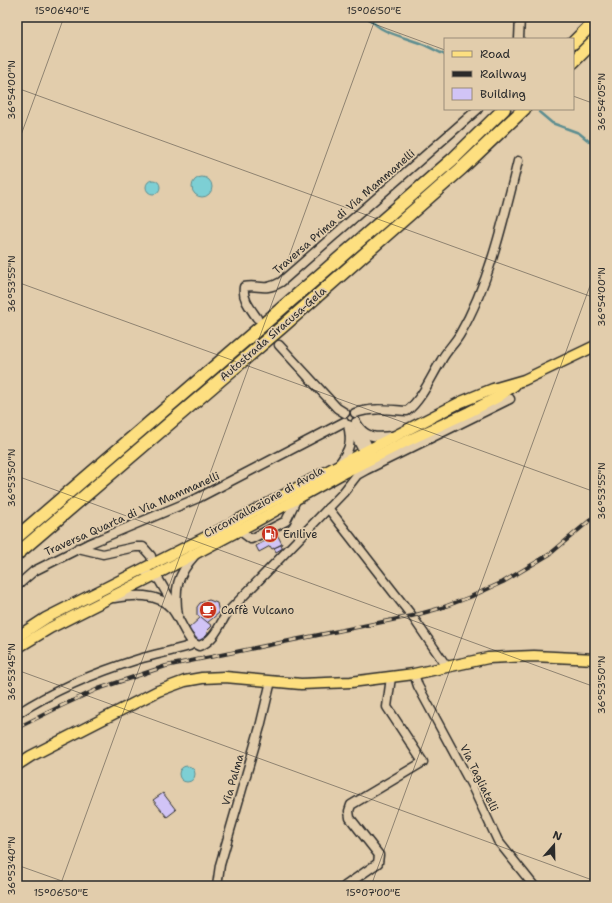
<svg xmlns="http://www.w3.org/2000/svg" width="612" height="903" font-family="'Shantell Sans',sans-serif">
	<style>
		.water { fill: #7dcfd4; stroke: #5c8d90 }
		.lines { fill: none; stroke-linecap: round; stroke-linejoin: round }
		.stream { stroke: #5c8d90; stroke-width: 2.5 }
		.building { fill: #d1c4f6; stroke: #2b2b2b }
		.minor-casing { stroke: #2b2b2b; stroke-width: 11 }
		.major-casing { stroke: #2b2b2b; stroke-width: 13 }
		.highway-casing { stroke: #2b2b2b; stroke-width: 15 }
		.minor { stroke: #e2cdac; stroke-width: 8 }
		.major { stroke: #fddf80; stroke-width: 10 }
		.highway { stroke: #fddf80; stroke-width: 12 }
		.rail-casing { stroke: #2b2b2b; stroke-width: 4 }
		.rail { stroke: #e2cdac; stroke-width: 2.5; stroke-dasharray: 8; stroke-linecap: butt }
		.ticks { fill: none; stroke: #2b2b2b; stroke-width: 1; stroke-opacity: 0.45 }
		.labels { text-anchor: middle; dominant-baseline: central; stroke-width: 3.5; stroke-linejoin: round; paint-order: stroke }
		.street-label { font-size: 11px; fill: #2b2b2b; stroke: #e2cdac }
		.poi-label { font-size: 11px; fill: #2b2b2b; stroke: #e2cdac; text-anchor: start }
		.neatline { fill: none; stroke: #2b2b2b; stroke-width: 1.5 }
		.ticks-label { font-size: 10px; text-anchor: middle; fill: #2b2b2b }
	</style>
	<rect width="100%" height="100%" fill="#e2cdac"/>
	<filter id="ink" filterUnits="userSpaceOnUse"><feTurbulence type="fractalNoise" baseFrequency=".025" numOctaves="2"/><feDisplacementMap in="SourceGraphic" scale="8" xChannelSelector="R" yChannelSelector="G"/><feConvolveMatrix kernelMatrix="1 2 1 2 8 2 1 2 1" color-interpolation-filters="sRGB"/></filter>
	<g filter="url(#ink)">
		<!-- water -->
		<g class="water">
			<circle cx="202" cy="187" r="10"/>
			<circle cx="153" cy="187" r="7"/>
			<circle cx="187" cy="774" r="8"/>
		</g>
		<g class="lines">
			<!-- stream -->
			<g class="stream">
				<path d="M368 17C381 34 403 36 422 44 430 47 438 52 445 55"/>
				<polyline points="539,112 552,123 579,133 595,146"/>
			</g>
		</g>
		<!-- building -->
		<g class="building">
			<polygon points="272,524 282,544 272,549 270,546 259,552 256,546 267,540 261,530"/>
			<polygon points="281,545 283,548 276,552 274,548"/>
			<polygon points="209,600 217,603 219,613 207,623 197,615 197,607 200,603"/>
			<polygon points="201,617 212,626 206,632 209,634 200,642 188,629"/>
			<polygon points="163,793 176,810 167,817 153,800"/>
		</g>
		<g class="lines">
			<!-- minor casing -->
			<g class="minor-casing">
				<g id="minor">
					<polyline points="519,39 520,17"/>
					<path d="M257 318C251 309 242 299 244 287 259 284 264 292 281 282L478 109"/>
					<polyline points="279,345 337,408 345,413"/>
					<path d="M355 413C373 407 389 410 407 411 422 399 431 377 441 361 446 351 455 343 460 334 490 282 504 218 518 161"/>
					<path d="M356 422C364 438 376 438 392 436"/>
					<polyline points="350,426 366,456"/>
					<polyline points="360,430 372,455"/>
					<path d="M339 464C350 449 352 443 348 425"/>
					<polyline points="328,508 412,616 447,667"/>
					<polyline points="239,530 251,539 286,521 297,498"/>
					<polyline points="78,548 103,554 135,547 143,547 151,556 153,565"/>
					<polyline points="141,570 153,576 159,580 176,609"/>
					<polyline points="17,586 34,571 88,544 198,498 344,422"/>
					<path d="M114 598C132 595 158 592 172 609 180 619 184 633 193 643L199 646C214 641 219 626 227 613L343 493 357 475 366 470 510 399"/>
					<path d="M178 616C174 589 177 575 195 555"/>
					<polyline points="414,674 418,686 472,786 498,841 534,886"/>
					<path d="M17 714C54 690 97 672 139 659 156 654 173 651 189 646L193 643"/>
					<polyline points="217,886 220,865 260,727 271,681"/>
					<polyline points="345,886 378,863 379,855 350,818 349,811 351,805 423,762 387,707 391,677"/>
				</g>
			</g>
			<!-- major casing -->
			<g class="major-casing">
				<g id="major">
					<polyline points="17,637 46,618 220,530 337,466 461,402 493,389 524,380 595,346"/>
					<polyline points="17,648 50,628 153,576 253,523 345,472 407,441 469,412 498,397 515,385"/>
					<polyline points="17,765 31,756 158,691 185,681 202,678 225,677 301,684 351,682 414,674 488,658 534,656 595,659"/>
				</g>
			</g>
			<!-- highway casing -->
			<g class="highway-casing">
				<g id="highway">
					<polyline points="573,43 595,21"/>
					<polyline points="573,62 595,40"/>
					<polyline points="17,537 257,330 453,159 504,109"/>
					<polyline points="17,554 282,327 462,168 524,109"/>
				</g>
			</g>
			<!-- minor -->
			<use href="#minor" class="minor"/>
			<!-- major -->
			<use href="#major" class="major"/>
			<!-- highway -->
			<use href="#highway" class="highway"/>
			<!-- rail casing -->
			<g class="rail-casing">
				<polyline id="rail" points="17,728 61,706 98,689 166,666 412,616 441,608 470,597 503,582 550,554 595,516"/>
			</g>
			<!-- rail -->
			<use href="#rail" class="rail"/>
		</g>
	</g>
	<!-- ticks -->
	<path class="ticks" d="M355 17 445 50M17 88 595 298M573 96 595 104M17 146 64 17M17 282 595 492M17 476 595 687M17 670 595 881M17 865 76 886M60 886 376 17M371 886 595 272"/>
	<!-- icons -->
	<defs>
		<g id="fuel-disc" transform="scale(0.9)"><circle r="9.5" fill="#c8321e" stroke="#e2cdac"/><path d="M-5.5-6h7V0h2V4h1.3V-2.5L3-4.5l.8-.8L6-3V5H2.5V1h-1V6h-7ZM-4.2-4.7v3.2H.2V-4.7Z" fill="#fff"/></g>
		<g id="cafe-disc" transform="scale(0.9)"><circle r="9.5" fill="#c8321e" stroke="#e2cdac"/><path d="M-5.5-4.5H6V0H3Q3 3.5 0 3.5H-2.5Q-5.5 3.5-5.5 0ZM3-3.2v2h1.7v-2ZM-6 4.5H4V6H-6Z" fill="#fff"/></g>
	</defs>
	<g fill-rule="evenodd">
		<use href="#fuel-disc" x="270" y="534"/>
		<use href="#cafe-disc" x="208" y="610"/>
	</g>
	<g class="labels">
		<!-- street labels -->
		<g class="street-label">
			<text transform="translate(344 212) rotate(-41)">Traversa Prima di Via Mammanelli</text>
			<text transform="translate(273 334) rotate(-41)">Autostrada Siracusa-Gela</text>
			<text transform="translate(264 502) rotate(-29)">Circonvallazione di Avola</text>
			<text transform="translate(132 514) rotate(-24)">Traversa Quarta di Via Mammanelli</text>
			<text transform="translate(479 778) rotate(64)">Via Tagliatelli</text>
			<text transform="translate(233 780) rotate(-74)">Via Palma</text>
		</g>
		<!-- poi labels -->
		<g class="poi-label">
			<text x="283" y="534">Enilive</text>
			<text x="221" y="610">Caffè Vulcano</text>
		</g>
	</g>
	<!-- margin -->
	<rect width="612" height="903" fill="none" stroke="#e2cdac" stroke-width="44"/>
	<!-- legend -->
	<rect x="444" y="38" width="130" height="72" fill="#e2cdac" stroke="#998c78"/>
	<rect x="452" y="51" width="20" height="6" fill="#fddf80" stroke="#998c78"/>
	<text x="480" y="58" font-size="12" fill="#2b2b2b">Road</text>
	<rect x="452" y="71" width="20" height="6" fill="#2b2b2b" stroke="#998c78"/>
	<text x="480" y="78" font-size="12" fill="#2b2b2b">Railway</text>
	<rect x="452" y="88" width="20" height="12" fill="#d1c4f6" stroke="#998c78"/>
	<text x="480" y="98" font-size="12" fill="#2b2b2b">Building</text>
	<!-- north arrow -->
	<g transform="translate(554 845) rotate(20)" stroke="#e2cdac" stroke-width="3" paint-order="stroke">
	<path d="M0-3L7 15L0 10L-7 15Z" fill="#2b2b2b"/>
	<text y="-6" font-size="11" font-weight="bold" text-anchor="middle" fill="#2b2b2b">N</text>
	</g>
	<rect x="22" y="22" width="568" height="859" class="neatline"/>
	<g class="ticks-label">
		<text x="62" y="14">15°06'40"E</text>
		<text x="374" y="14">15°06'50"E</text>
		<text transform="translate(11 90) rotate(-90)" y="4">36°54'00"N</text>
		<text transform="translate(601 102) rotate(-90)" y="4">36°54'05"N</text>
		<text transform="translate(11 284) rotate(-90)" y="4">36°53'55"N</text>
		<text transform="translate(601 297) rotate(-90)" y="4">36°54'00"N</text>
		<text transform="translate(11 478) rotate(-90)" y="4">36°53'50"N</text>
		<text transform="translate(601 491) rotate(-90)" y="4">36°53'55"N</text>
		<text transform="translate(11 672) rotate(-90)" y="4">36°53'45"N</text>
		<text transform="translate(601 685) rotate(-90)" y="4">36°53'50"N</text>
		<text transform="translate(11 866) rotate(-90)" y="4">36°53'40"N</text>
		<text x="61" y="896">15°06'50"E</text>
		<text x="373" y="896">15°07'00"E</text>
	</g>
</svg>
